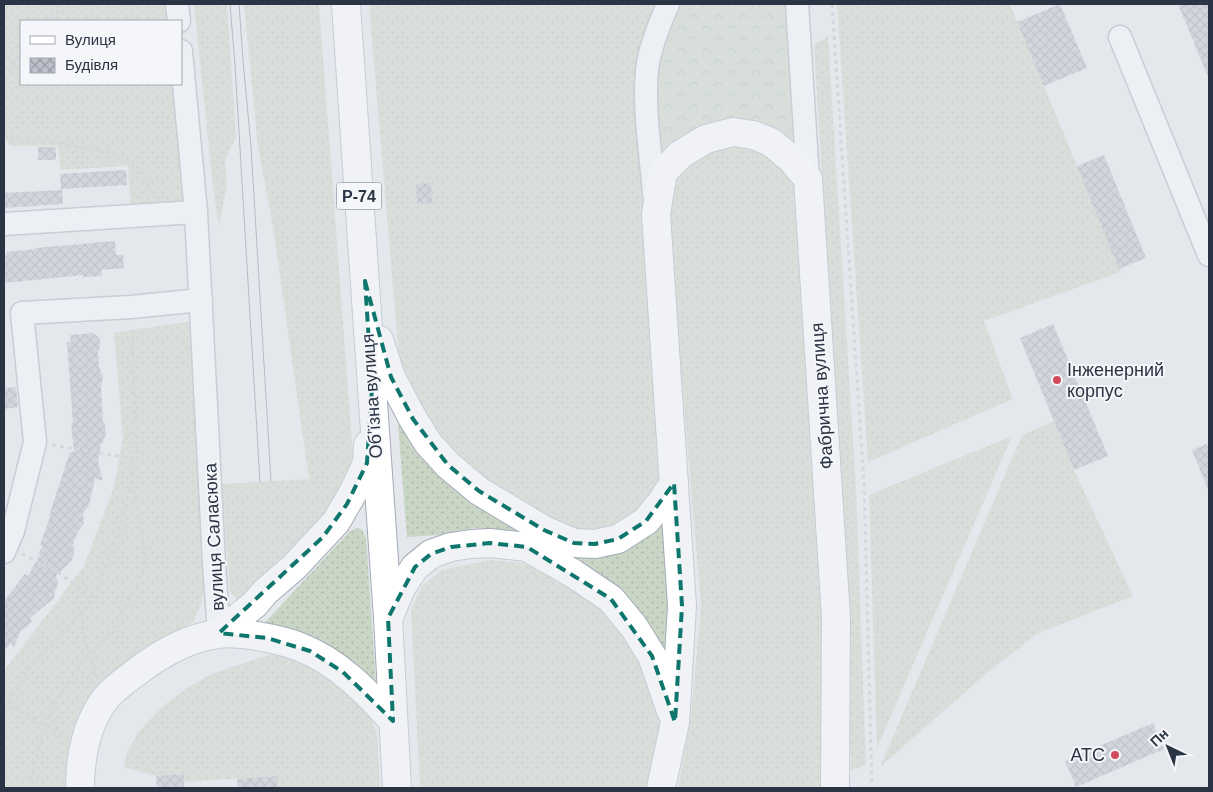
<svg xmlns="http://www.w3.org/2000/svg" width="1213" height="792" font-family="Arial,sans-serif">
	<style>
		.grass { fill: url(#grass-dots) }
		.forest { fill: url(#forest-crowns) }
		.building { fill: url(#building-cross-hatch) }
		.lines { fill: none; stroke-linecap: round; stroke-linejoin: round }
		.minor-casing { stroke: #a9aeb7; stroke-width: 25 }
		.major-casing { stroke: #a3abb8; stroke-width: 30 }
		.path { stroke: #c2c5cb; stroke-width: 3; stroke-dasharray: 4 4; stroke-linecap: butt }
		.minor { stroke: #f7f8fa; stroke-width: 22 }
		.major { stroke: #fff; stroke-width: 28 }
		.tram { stroke: #7d8696; stroke-width: 1 }
		.marked { fill: none; stroke: #0f766e; stroke-width: 4; stroke-dasharray: 10 6; stroke-linejoin: round }
		.poi-dot { fill: #d1495b; stroke: #f4f6f9; stroke-width: 2 }
		.labels { text-anchor: middle; dominant-baseline: central; stroke-width: 4; stroke-linejoin: round; paint-order: stroke }
		.shield { fill: #f4f6f9; stroke: #676e7b; stroke-width: 1 }
		.shield-label { font-size: 16px; font-weight: bold; fill: #2b3445 }
		.poi-label { font-size: 18px; fill: #2b3445; stroke: #f4f6f9; text-anchor: start }
		.street-label { font-size: 18px; fill: #2b3445; stroke: #f4f6f9 }
	</style>
	<defs>
		<pattern id="grass-dots" width="8" height="8" patternUnits="userSpaceOnUse" patternTransform="scale(1.25)"><rect width="8" height="8" fill="#c9d6c5"/><path d="M2 2h.1M6 6h.1" fill="none" stroke="#adb8ab" stroke-width="1.8" stroke-linecap="round"/></pattern>
		<pattern id="forest-crowns" width="20" height="18" patternUnits="userSpaceOnUse" patternTransform="scale(1.25)"><rect width="20" height="18" fill="#c9d6c5"/><path d="M2 6a3 3 0 1 1 6 0M12 15a3 3 0 1 1 6 0" fill="none" stroke="#adb8ab"/></pattern>
		<pattern id="building-cross-hatch" width="8" height="8" patternUnits="userSpaceOnUse" patternTransform="scale(1.25)"><rect width="8" height="8" fill="#bbc0ca"/><path d="M0 0l8 8M0 8l8-8" fill="none" stroke="#989da6"/></pattern>
	</defs>
	<rect width="100%" height="100%" fill="#e4e7ec"/>
	<!-- grass -->
	<g class="grass">
		<polygon points="4,4 169,4 170,21 21,21 21,84 176,84 184,201 179,207 131,213 128,166 60,170 58,146 11,146 4,139"/>
		<polygon points="194,4 227,4 236,137 225,160 227,184 219,227 213,187"/>
		<polygon points="244,4 319,4 353,455 351,472 333,510 244,601 235,597 230,591 222,484 309,479 273,227 258,147"/>
		<polygon points="369,4 657,4 661,478 637,514 615,528 591,531 576,529 548,520 483,482 436,437 400,370"/>
		<polygon points="837,4 1010,4 1121,272 984,321 1013,399 868,462"/>
		<polygon points="828,36 856,488 866,765 851,770 841,488 814,45"/>
		<polygon points="730,144 765,151 801,187 824,616 825,788 678,788 691,716 701,605 668,219 673,180 686,165 710,151"/>
		<polygon points="199,320 205,576 202,601 194,621 179,633 130,665 68,788 4,788 4,671 84,566 114,487 123,437 114,333"/>
		<polygon points="1054,421 1074,470 1133,596 1038,633 988,672 880,767 1022,435"/>
		<polygon points="405,424 533,535 493,529 473,528 438,535 407,537 398,425"/>
		<polygon points="1012,436 877,748 869,495"/>
		<polygon points="663,519 672,612 670,680 568,559 564,550"/>
		<polygon points="357,528 362,530 366,538 376,684 258,630 350,531"/>
		<polygon points="490,560 531,564 602,605 627,631 657,699 660,735 649,788 420,788 411,609 423,585 442,570"/>
		<polygon points="285,653 323,671 368,711 377,734 380,788 277,788 276,776 184,782 183,774 156,776 124,767 127,753 139,731 164,705 190,686 212,674 268,655"/>
	</g>
	<!-- forest -->
	<path class="forest" d="M679 4H788L799 147 775 133 662 159C658 129 651 93 658 62 663 42 671 23 679 4Z"/>
	<!-- building -->
	<g class="building">
		<polygon points="1060,4 1087,68 1044,86 1017,22"/>
		<polygon points="1178,4 1209,4 1209,79"/>
		<rect x="38" y="147" width="18" height="13"/>
		<polygon points="1104,155 1146,258 1119,269 1077,166"/>
		<polygon points="126,170 127,185 61,189 60,174"/>
		<polygon points="431,183 432,203 417,204 416,184"/>
		<polygon points="62,190 63,204 4,208 4,193"/>
		<polygon points="115,241 116,255 123,255 124,268 101,270 102,276 83,277 83,275 4,283 4,255 7,255 7,252 36,249 36,248"/>
		<polygon points="1053,324 1108,456 1074,470 1020,338"/>
		<polygon points="93,333 99,338 100,341 100,348 98,351 99,367 103,377 101,387 103,422 105,424 106,433 103,442 101,444 98,462 103,481 95,478 89,505 83,513 84,523 77,533 72,547 75,548 72,560 56,576 58,584 55,591 54,598 30,618 32,621 28,626 21,630 14,647 11,643 4,651 4,601 25,574 28,576 40,554 38,553 43,547 40,545 50,517 49,516 70,452 74,452 71,423 73,423 67,342 71,342 70,335"/>
		<polygon points="16,387 18,407 4,409 4,388"/>
		<polygon points="1209,443 1209,492 1192,450"/>
		<polygon points="1153,723 1164,749 1076,787 1065,761"/>
		<polygon points="184,774 184,788 157,788 156,776"/>
		<polygon points="277,776 277,788 238,788 237,779"/>
	</g>
	<g class="lines">
		<!-- minor casing -->
		<g class="minor-casing">
			<g id="minor">
				<polyline points="177,4 179,21"/>
				<polyline points="797,4 808,179"/>
				<polyline points="1120,37 1209,255"/>
				<polyline points="181,51 196,212 214,563 219,633"/>
				<path d="M654 194C651 152 642 104 648 63 652 42 660 23 668 4"/>
				<polyline points="4,224 196,212"/>
				<polyline points="4,552 13,531 35,442 22,313 131,307 201,300"/>
			</g>
		</g>
		<!-- major casing -->
		<g class="major-casing">
			<g id="major">
				<polyline points="346,4 372,388 388,618 397,788"/>
				<polyline points="379,340 391,377 413,419 428,443 448,465 479,491 544,530 574,543 595,544 618,539 646,521 660,504 674,483"/>
				<polyline points="389,617 401,588 415,567 431,554 451,547 471,544 490,543 527,547 574,574 611,599 634,627 652,656 671,711"/>
				<polyline points="219,633 255,604 265,592 294,567 336,522 354,491 367,463 368,445"/>
				<path d="M80 788C80 759 85 730 101 705 109 692 122 683 134 674 158 655 186 638 218 634 238 631 280 639 300 647 338 662 366 691 393 721"/>
				<polyline points="661,788 675,722 682,606 656,214 663,172 681,154 706,139 733,132 753,135 771,142 790,158 808,179 836,618 835,788"/>
			</g>
		</g>
		<!-- path -->
		<g class="path">
			<polyline points="832,4 864,484 872,788"/>
			<polyline points="53,21 61,4"/>
			<polyline points="4,79 21,55"/>
			<polyline points="4,132 19,141 59,143 123,155 146,181 152,192 153,197"/>
			<polyline points="52,445 137,459"/>
			<polyline points="22,554 56,571 94,598"/>
			<path d="M82 611C82 624 83 635 87 647 91 658 96 666 96 678"/>
			<polyline points="4,703 59,732 63,740"/>
			<polyline points="4,710 29,668 94,598 120,528 137,459 132,325"/>
			<polyline points="29,788 34,766 45,725 63,690 85,659 107,637 130,598 146,565 140,520 132,488"/>
		</g>
		<!-- minor -->
		<use href="#minor" class="minor"/>
		<!-- major -->
		<use href="#major" class="major"/>
		<!-- tram -->
		<g class="tram">
			<polyline points="230,4 235,65 260,482"/>
			<polyline points="239,4 243,61 251,146 271,481"/>
		</g>
	</g>
	<!-- marked area -->
	<path d="M0 0H1213V792H0ZM365 281 391 377 413 419 448 465 479 491 544 530 574 543 595 544 618 539 646 521 674 483 682 606 675 722 652 656 611 599 527 547 490 543 451 547 431 554 415 567 388 618 393 721 343 672 310 651 267 638 219 633 323 537 347 504 367 463 372 388Z" fill="#e4e7ec" fill-opacity=".55" fill-rule="evenodd"/>
	<path class="marked" d="M365 281 391 377 413 419 448 465 479 491 544 530 574 543 595 544 618 539 646 521 674 483 682 606 675 722 652 656 611 599 527 547 490 543 451 547 431 554 415 567 388 618 393 721 343 672 310 651 267 638 219 633 323 537 347 504 367 463 372 388Z"/>
	<!-- markers -->
	<g class="poi-dot">
		<circle cx="1057" cy="380" r="5"/>
		<circle cx="1115" cy="755" r="5"/>
	</g>
	<g class="labels">
		<!-- shield labels -->
		<rect class="shield" x="336.5" y="182.5" width="45" height="27" rx="4"/>
		<g class="shield-label">
			<text x="359" y="196">Р-74</text>
		</g>
		<!-- poi labels -->
		<g class="poi-label">
			<text x="1067" y="370">Інженерний<tspan x="1067" dy="21">корпус</tspan></text>
			<text x="1105" y="755" text-anchor="end">АТС</text>
		</g>
		<!-- street labels -->
		<g class="street-label">
			<text transform="translate(372 396) rotate(-94)">Обʼїзна вулиця</text>
			<text transform="translate(822 396) rotate(-94)">Фабрична вулиця</text>
			<text transform="translate(214 537) rotate(-93)">вулиця Саласюка</text>
		</g>
	</g>
	<!-- border -->
	<rect width="1213" height="792" fill="none" stroke="#2b3445" stroke-width="10"/>
	<!-- legend -->
	<rect x="20" y="20" width="162" height="65" fill="#f4f6f9" stroke="#a4a8b1"/>
	<rect x="30" y="36" width="25" height="8" fill="#ffffff" stroke="#a4a8b1"/>
	<text x="65" y="45" font-size="15" fill="#2b3445">Вулиця</text>
	<rect x="30" y="58" width="25" height="15" fill="url(#building-cross-hatch)" stroke="#a4a8b1"/>
	<text x="65" y="70" font-size="15" fill="#2b3445">Будівля</text>
	<!-- north arrow -->
	<g transform="translate(1168 747) rotate(317)" stroke="#f4f6f9" stroke-width="4" paint-order="stroke">
	<path d="M0-4L9 19L0 12L-9 19Z" fill="#2b3445"/>
	<text y="-8" font-size="14" font-weight="bold" text-anchor="middle" fill="#2b3445">Пн</text>
	</g>
</svg>
